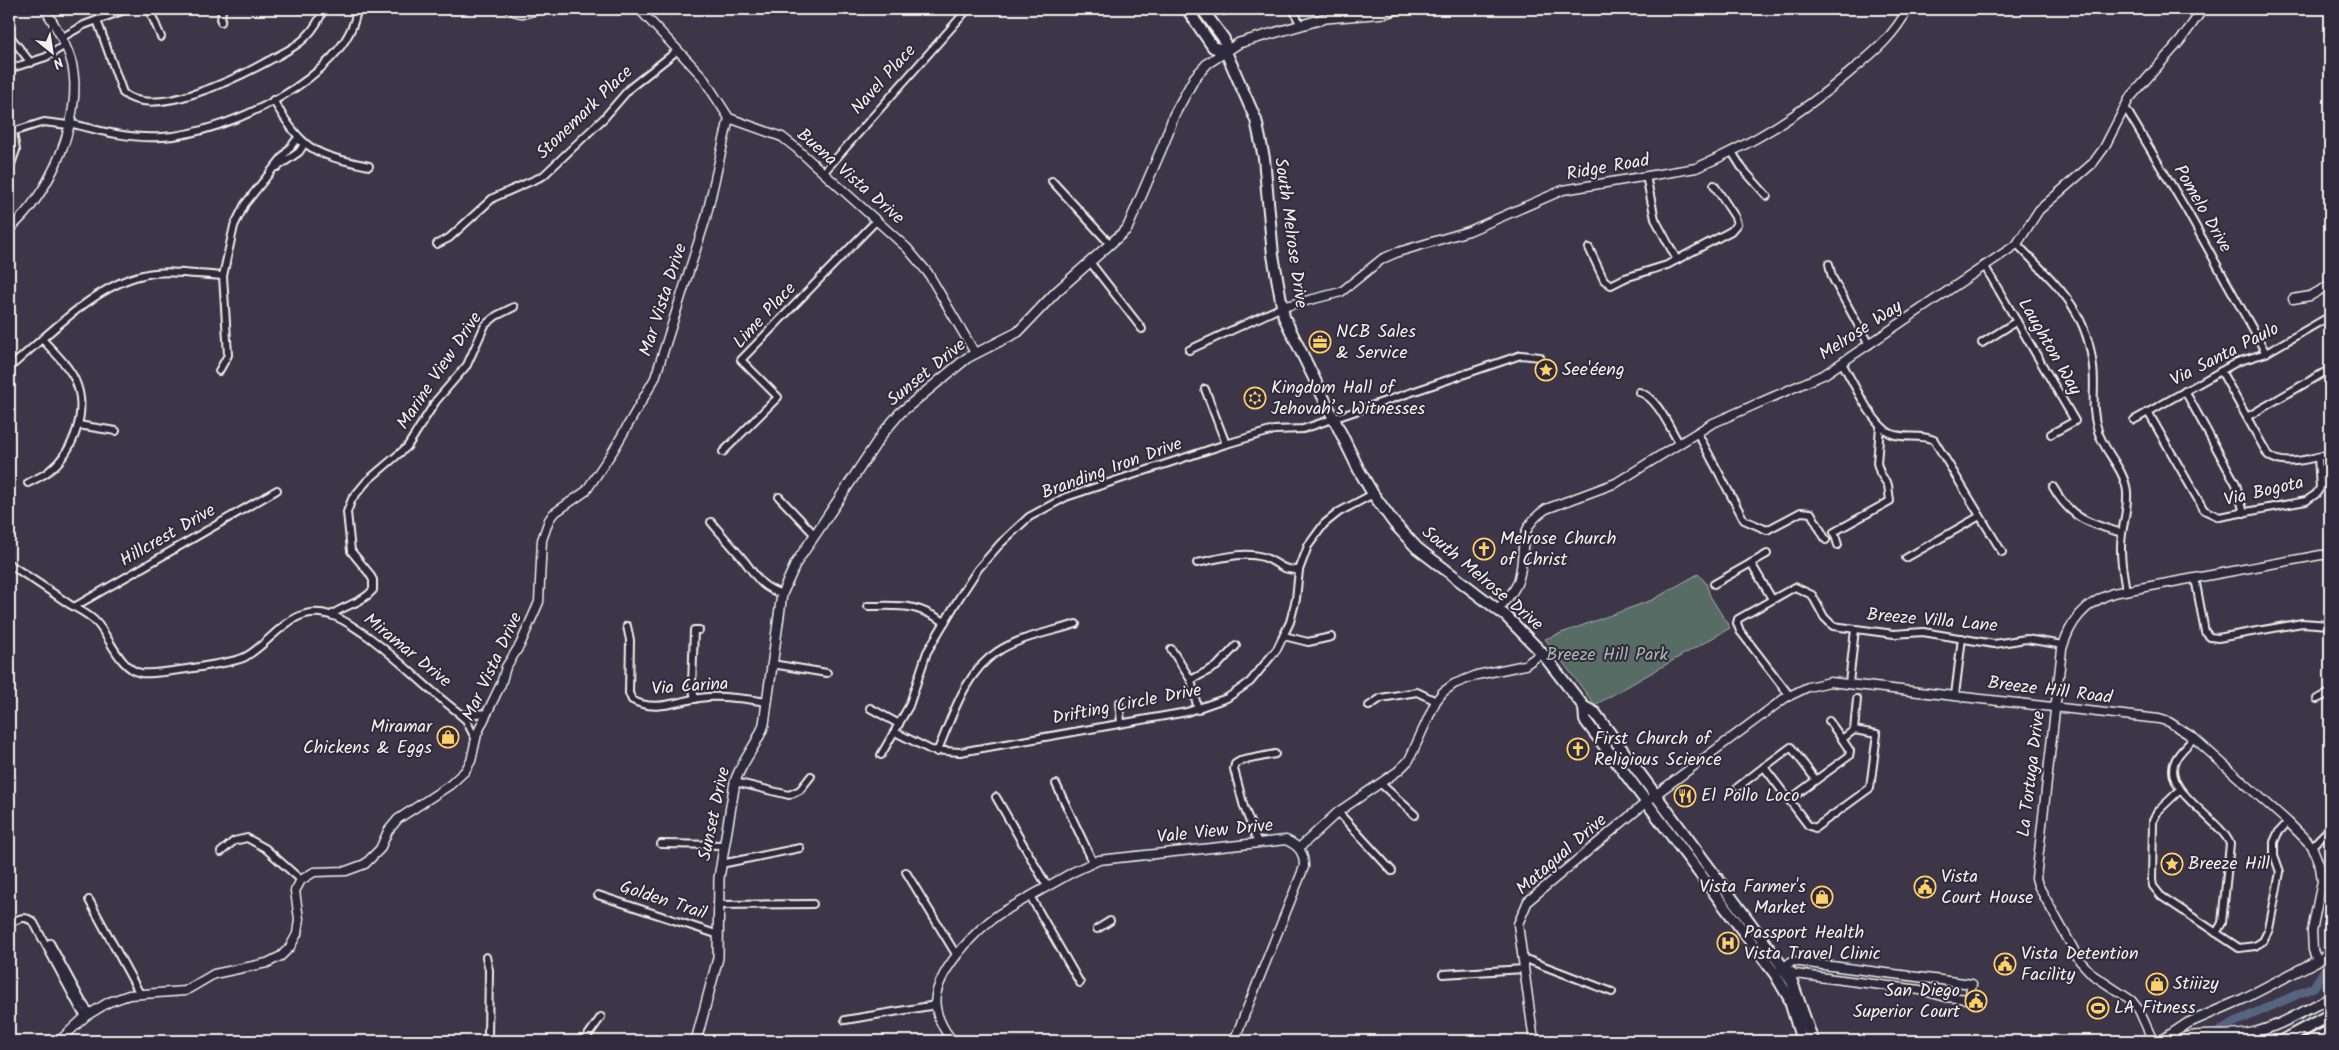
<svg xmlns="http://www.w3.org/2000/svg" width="2339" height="1050" font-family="Kalam,sans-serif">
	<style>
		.green { fill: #586c66; stroke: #a6aea7 }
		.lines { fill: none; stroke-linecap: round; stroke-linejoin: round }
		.river { stroke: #556580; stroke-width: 9 }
		.minor-casing { stroke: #f4f1e8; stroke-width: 10 }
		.tertiary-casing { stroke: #f4f1e8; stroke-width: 11 }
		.secondary-casing { stroke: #f4f1e8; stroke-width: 12 }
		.primary-casing { stroke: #f4f1e8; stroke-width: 14 }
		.motorway-casing { stroke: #f4f1e8; stroke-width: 15 }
		.minor { stroke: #2f2a3d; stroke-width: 6 }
		.tertiary { stroke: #2f2a3d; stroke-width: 8 }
		.secondary { stroke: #2f2a3d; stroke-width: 9 }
		.primary { stroke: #2f2a3d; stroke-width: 10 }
		.motorway { stroke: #2f2a3d; stroke-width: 11 }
		.labels { text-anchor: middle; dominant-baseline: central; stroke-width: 4; stroke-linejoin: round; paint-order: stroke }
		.street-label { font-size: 18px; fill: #f4f1e8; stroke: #2f2a3d }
		.poi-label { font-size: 18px; fill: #f4f1e8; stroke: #2f2a3d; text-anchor: start }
		.park-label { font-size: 18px; fill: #aeb5ae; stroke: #2f2a3d }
	</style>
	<rect width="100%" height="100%" fill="#3d3548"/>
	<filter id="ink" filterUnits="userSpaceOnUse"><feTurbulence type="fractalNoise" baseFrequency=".02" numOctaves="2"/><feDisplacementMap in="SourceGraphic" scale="10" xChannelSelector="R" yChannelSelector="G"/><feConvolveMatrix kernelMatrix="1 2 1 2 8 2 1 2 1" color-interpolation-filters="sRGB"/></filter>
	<g filter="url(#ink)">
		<!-- green -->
		<polygon class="green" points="1698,574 1706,583 1710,596 1730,628 1595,705 1545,639 1652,600"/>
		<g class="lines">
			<!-- river -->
			<g class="river">
				<polyline points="2329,949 2330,944"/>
				<polyline points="2219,1032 2235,1022 2314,987 2326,968 2328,960"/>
			</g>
			<!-- minor casing -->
			<g class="minor-casing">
				<g id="minor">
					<polyline points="149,9 161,37"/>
					<polyline points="1293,9 1300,24"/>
					<polyline points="1224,11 1225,9"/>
					<path d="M97 20 123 93C154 120 239 77 270 60 282 53 295 48 305 38 313 30 320 20 323 9"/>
					<polyline points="221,22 222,9"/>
					<polyline points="9,35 31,63"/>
					<polyline points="61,38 84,25 127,9"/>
					<polyline points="9,69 46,57 65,45"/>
					<path d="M273 100C304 151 312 154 369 166"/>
					<polyline points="2125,107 2187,211 2266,353"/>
					<path d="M69 123C100 131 130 139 162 137 224 134 348 78 357 9"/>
					<polyline points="9,133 44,122 68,125"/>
					<polyline points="1732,152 1742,168 1767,196"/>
					<polyline points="9,170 16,150 13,132"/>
					<polyline points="824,172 968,9"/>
					<polyline points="1646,176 1655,219 1677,260"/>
					<polyline points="1052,181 1110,244"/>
					<polyline points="437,244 449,238 493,198 543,176 604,118 630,88 678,50"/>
					<path d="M2017 244C2055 284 2087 308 2093 367 2096 390 2090 405 2098 431 2104 452 2125 469 2127 492 2128 507 2124 520 2122 534 2119 553 2123 572 2126 591"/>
					<polyline points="1589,248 1604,280 1611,285 1625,278 1667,265 1731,231 1737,224 1735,217 1714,185"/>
					<polyline points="1090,262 1142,329"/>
					<polyline points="1829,264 1832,277 1869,345"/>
					<polyline points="1984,265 2075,421 2051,434"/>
					<polyline points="1982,343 2017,321"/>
					<polyline points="1189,350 1282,307"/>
					<path d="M1842 363C1853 382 1873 426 1892 434 1905 439 1920 434 1934 440L2002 552"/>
					<path d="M9 368C46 337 95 285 143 275 168 269 198 275 223 276"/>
					<polyline points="219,371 228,355 223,276 234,226 245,204 296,140 302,141 303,146 299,152 277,167"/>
					<path d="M2221 371 2268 455C2283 468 2312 458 2330 454"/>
					<polyline points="1205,389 1226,444"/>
					<polyline points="2185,391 2236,484 2244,513"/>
					<path d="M1639 392C1657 397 1669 427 1679 443"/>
					<polyline points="2148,412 2204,510 2219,517 2306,501 2316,494 2320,488 2318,457"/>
					<polyline points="2247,417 2330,369"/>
					<polyline points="2134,420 2237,362 2266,353 2330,316"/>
					<polyline points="78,425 116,431"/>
					<polyline points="1697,432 1744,520 1767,530 1801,512 1811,513 1826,540"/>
					<polyline points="723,452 778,397 741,360 877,220"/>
					<path d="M28 483C35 479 43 476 49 471 74 451 89 411 75 380 68 365 54 352 43 340"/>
					<path d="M2053 487C2071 519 2088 523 2122 533"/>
					<polyline points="779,497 815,535"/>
					<path d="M711 522C721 534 732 546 742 558 757 576 758 586 782 594"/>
					<polyline points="1838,545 1834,532 1890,501 1888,485 1880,473 1877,463 1880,427"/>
					<polyline points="1906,558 1980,516"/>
					<path d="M1197 563C1218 559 1241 551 1263 557 1279 562 1278 570 1299 570"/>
					<polyline points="1751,563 1772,599"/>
					<path d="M9 564C29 577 49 590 69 604 79 610 89 614 97 623 110 638 120 669 141 673 153 675 234 663 245 657 273 642 291 603 330 615 343 618 355 628 366 635 400 659 428 691 462 715L488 713"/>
					<polyline points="2195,578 2205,632 2210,637 2218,638 2302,623 2330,625"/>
					<polyline points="1714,584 1767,554"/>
					<path d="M868 606C904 606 913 603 945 622"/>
					<polyline points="74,607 277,490"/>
					<path d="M331 615C345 605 362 603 373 590V580L369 573 351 551 347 512 352 499 367 481 407 447 436 401 467 365 485 325 496 316 514 307"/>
					<path d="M627 626 630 640 629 693 632 700C657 714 683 698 708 697 728 696 747 699 767 702"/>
					<polyline points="1284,636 1308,642 1331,637"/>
					<polyline points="1171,649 1191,680 1198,710"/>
					<polyline points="772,664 827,673"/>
					<polyline points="1191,680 1217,666 1236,646"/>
					<polyline points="1849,683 1855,629"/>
					<polyline points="1955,695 1962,638"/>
					<polyline points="1790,696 1740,631 1737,623 1738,619 1795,587 1812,595 1824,617 1833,626 1894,634 1923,632 1994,644 2026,639 2063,645"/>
					<polyline points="695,699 692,684 694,630 699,630"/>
					<polyline points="2317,699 2330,693"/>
					<polyline points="1119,703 1121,722"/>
					<polyline points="1369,706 1381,698 1417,692 1436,701"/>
					<polyline points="870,708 899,724"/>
					<polyline points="459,714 466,720 476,740"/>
					<polyline points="1829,721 1842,739 1854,730 1857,699"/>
					<polyline points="895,732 931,750 960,752 1187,712 1227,698 1250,682 1277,649 1290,622 1296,599 1299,570 1308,546 1324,524 1339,512 1373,494"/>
					<path d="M2194 738C2188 745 2180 751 2176 759 2159 790 2220 818 2230 844L2222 923 2216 933"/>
					<polyline points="1842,739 1850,751 1849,756 1816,780 1791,747 1764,767 1808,825 1815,828 1870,788 1877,734 1854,730"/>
					<path d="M937 752C952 718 964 673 997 652 1019 637 1051 632 1076 624"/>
					<polyline points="881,755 909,706 927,652 959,598 978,569 1000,544 1029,517 1066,497 1226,444 1274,430 1303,429 1521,355 1540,357"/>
					<polyline points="735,782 789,795 800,790 811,776"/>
					<polyline points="1380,783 1415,815"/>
					<polyline points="1056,784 1093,862"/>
					<polyline points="1738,787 1764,767"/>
					<polyline points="2180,790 2158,811 2153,821 2152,880 2153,886 2161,896 2239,948 2255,946 2263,941 2269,929 2280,872 2274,855 2274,842 2278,833 2288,822"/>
					<polyline points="996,797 1047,886"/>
					<polyline points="1789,800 1816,780"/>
					<polyline points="1338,812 1392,871"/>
					<polyline points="1258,843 1244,807 1234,769 1235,764 1240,761 1275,754"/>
					<polyline points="661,844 724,845"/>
					<polyline points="2312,846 2330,828"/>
					<polyline points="221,852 234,841 247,838 265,848 301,880"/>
					<polyline points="721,864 800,848"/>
					<polyline points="906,872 957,956"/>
					<polyline points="598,895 719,935"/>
					<polyline points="1030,896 1080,983"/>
					<polyline points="89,900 140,994"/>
					<polyline points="717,905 813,904"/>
					<path d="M9 924C18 919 25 914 34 923L81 1011 86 1016"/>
					<polyline points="1097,929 1110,921"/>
					<polyline points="50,943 82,1002 90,1013"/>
					<polyline points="486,957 489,970 488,1036"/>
					<polyline points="1523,958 1612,992"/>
					<polyline points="1443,974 1524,969"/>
					<polyline points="845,1020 936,1005"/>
					<polyline points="584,1041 601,1017"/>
				</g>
			</g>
			<!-- tertiary casing -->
			<g class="tertiary-casing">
				<g id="tertiary">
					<path d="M509 9C520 15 527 14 539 9"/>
					<polyline points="639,9 702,76 729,118 782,137 796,148 907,248 928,273 975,353"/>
					<path d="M9 229C50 196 84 116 72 64 67 44 55 26 45 9"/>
					<polyline points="2293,299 2310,296 2330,285"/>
					<path d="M1282 307 1341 292 1382 259 1398 252 1469 231 1563 190 1696 168C1754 143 1801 114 1849 73 1874 52 1892 38 1908 9"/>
					<path d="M1498 609C1506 600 1516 590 1519 578 1527 548 1515 530 1546 509L1616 483 1711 424 1825 374 2017 244 2039 210 2093 163 2104 148 2129 99 2180 41 2203 9"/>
					<polyline points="1299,848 1338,812 1398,771 1409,760 1436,701 1443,692 1454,684 1477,675 1525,665 1542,653"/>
					<polyline points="1775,974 1792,961 1972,984 1969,999 1946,997 1920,990 1795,974 1784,967"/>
					<polyline points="59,1041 86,1016 109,1002 129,995 185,991 214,974 267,963 281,956 290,947 297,934 299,919 295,891 301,880 314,872 346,871 365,864 380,849 388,831 398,819 450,785 465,771 471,761 477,734 501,684 506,667 520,645 539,602 542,540 549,520 553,514 586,491 613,451 655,378 706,218 729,118"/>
					<path d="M953 1041C943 1030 933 1011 936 995 942 966 976 930 999 914L1073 872 1099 860 1286 840C1299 846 1304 852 1304 867L1234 1041"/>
					<polyline points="1534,1041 1518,924 1528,901 1655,795 1785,698 1808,687 1830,682 2159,719 2169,722 2194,738 2288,822 2312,846 2320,867 2322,881 2312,931 2313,950 2317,961"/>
					<path d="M2153 1041 2139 1010 2131 1000 2093 975 2080 961 2038 885 2036 878 2062 649C2070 621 2085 603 2113 593L2321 555H2330"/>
				</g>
			</g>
			<!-- secondary casing -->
			<g class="secondary-casing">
				<g id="secondary">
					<path d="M696 1041 718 958 719 878 735 782C741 761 758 745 764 724L782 594 796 563 823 523 883 433 900 413 967 358 1018 332 1056 292 1127 229 1164 143 1174 115 1195 77 1208 63 1239 43 1326 18 1385 13 1398 9"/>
					<polyline points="2161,1041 2188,1023 2243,999 2330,954"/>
					<path d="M2175 1041C2200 1030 2225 1039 2252 1033 2279 1027 2305 1010 2330 998"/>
				</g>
			</g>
			<!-- primary casing -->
			<g class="primary-casing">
				<g id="primary">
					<polyline points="1187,9 1213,47 1226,52"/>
					<polyline points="1202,9 1224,39 1226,52 1256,120 1264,158 1273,255 1284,317 1359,470 1373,494 1394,523 1417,548 1506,616 1542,653 1584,707 1595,713 1782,966 1792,982 1813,1041"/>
					<polyline points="1584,707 1585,720 1775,974 1789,998 1802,1041"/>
				</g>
			</g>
			<!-- motorway casing -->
			<g class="motorway-casing">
				<g id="motorway">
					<polyline points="2282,1041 2330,1015"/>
					<polyline points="2311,1041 2330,1031"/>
				</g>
			</g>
			<!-- minor -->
			<use href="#minor" class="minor"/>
			<!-- tertiary -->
			<use href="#tertiary" class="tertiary"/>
			<!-- secondary -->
			<use href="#secondary" class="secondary"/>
			<!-- primary -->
			<use href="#primary" class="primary"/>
			<!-- motorway -->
			<use href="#motorway" class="motorway"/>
		</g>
	</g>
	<!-- icons -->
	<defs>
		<g id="office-ring" transform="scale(1.125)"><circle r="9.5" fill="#2f2a3d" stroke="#ffd166" stroke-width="1.5"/><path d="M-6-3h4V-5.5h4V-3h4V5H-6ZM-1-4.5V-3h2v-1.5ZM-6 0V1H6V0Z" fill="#ffd166"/></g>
		<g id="sight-ring" transform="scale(1.125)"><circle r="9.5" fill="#2f2a3d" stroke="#ffd166" stroke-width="1.5"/><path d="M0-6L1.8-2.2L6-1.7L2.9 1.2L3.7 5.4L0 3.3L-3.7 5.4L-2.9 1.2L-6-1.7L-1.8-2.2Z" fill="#ffd166"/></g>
		<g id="synagogue-ring" transform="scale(1.125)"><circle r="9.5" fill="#2f2a3d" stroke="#ffd166" stroke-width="1.5"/><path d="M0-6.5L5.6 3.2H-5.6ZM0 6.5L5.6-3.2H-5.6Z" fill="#ffd166"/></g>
		<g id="church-ring" transform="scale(1.125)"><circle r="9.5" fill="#2f2a3d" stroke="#ffd166" stroke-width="1.5"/><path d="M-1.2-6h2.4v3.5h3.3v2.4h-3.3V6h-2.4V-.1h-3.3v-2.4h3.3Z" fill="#ffd166"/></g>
		<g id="shop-ring" transform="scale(1.125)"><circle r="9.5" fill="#2f2a3d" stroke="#ffd166" stroke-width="1.5"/><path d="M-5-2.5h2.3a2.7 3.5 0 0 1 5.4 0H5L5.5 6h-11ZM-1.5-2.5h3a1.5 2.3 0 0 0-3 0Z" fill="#ffd166"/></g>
		<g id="restaurant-ring" transform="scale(1.125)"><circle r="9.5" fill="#2f2a3d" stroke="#ffd166" stroke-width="1.5"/><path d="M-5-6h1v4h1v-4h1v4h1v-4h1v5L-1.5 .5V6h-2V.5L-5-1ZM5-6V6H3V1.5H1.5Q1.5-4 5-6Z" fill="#ffd166"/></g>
		<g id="civic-ring" transform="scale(1.125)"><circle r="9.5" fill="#2f2a3d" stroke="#ffd166" stroke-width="1.5"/><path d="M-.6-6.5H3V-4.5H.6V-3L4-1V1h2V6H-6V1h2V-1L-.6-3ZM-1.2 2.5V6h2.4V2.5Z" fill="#ffd166"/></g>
		<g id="hospital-ring" transform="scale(1.125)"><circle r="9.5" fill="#2f2a3d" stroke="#ffd166" stroke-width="1.5"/><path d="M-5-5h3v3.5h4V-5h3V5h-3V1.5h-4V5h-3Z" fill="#ffd166"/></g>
		<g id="stadium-ring" transform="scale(1.125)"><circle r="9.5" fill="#2f2a3d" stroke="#ffd166" stroke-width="1.5"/><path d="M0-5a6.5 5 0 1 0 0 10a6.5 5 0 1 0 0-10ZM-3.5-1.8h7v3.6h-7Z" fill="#ffd166"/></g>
	</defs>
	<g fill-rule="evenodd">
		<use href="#office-ring" x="1320" y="342"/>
		<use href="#sight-ring" x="1546" y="370"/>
		<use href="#synagogue-ring" x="1255" y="398"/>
		<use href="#church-ring" x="1484" y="549"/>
		<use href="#shop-ring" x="448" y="737"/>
		<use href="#church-ring" x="1578" y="749"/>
		<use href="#restaurant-ring" x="1685" y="796"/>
		<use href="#sight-ring" x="2172" y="864"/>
		<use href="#civic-ring" x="1925" y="887"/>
		<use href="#shop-ring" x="1822" y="897"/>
		<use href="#hospital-ring" x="1728" y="943"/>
		<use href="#civic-ring" x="2005" y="964"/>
		<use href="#shop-ring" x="2157" y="984"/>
		<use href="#civic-ring" x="1976" y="1001"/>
		<use href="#stadium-ring" x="2098" y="1008"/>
	</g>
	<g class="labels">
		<!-- street labels -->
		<g class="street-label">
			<text transform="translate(884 80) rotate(-48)">Navel Place</text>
			<text transform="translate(585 113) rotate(-44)">Stonemark Place</text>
			<text transform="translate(1608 168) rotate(-10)">Ridge Road</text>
			<text transform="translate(850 177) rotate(41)">Buena Vista Drive</text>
			<text transform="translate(2202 209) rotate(60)">Pomelo Drive</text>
			<text transform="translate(1290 233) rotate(82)">South Melrose Drive</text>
			<text transform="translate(664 300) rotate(-72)">Mar Vista Drive</text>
			<text transform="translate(765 316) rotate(-47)">Lime Place</text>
			<text transform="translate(1861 331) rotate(-33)">Melrose Way</text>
			<text transform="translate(2049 347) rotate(60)">Laughton Way</text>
			<text transform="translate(2225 355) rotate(-27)">Via Santa Paulo</text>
			<text transform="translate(440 371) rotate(-56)">Marine View Drive</text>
			<text transform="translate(927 373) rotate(-39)">Sunset Drive</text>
			<text transform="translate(1112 469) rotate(-20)">Branding Iron Drive</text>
			<text transform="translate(2264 492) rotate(-13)">Via Bogota</text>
			<text transform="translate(168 536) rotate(-30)">Hillcrest Drive</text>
			<text transform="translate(1482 579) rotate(40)">South Melrose Drive</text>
			<text transform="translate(1932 621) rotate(5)">Breeze Villa Lane</text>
			<text transform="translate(407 651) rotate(39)">Miramar Drive</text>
			<text transform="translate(493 667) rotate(-65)">Mar Vista Drive</text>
			<text transform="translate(690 687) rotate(-4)">Via Carina</text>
			<text transform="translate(2050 691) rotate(7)">Breeze Hill Road</text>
			<text transform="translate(1127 705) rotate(-11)">Drifting Circle Drive</text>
			<text transform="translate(2032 774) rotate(-83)">La Tortuga Drive</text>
			<text transform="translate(715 814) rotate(-78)">Sunset Drive</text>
			<text transform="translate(1215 832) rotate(-6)">Vale View Drive</text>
			<text transform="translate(1562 855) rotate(-41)">Matagual Drive</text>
			<text transform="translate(663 901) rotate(18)">Golden Trail</text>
		</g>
		<!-- poi labels -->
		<g class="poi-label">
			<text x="1336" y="332">NCB Sales<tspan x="1336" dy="21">&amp; Service</tspan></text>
			<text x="1562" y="370">See'éeng</text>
			<text x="1271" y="388">Kingdom Hall of<tspan x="1271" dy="21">Jehovah’s Witnesses</tspan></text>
			<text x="1500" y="539">Melrose Church<tspan x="1500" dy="21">of Christ</tspan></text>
			<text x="432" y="727" text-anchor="end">Miramar<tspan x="432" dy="21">Chickens &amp; Eggs</tspan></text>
			<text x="1594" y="739">First Church of<tspan x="1594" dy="21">Religious Science</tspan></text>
			<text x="1701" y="796">El Pollo Loco</text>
			<text x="2188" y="864">Breeze Hill</text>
			<text x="1941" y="877">Vista<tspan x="1941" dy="21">Court House</tspan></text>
			<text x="1806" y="887" text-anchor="end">Vista Farmer's<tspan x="1806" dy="21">Market</tspan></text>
			<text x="1744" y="933">Passport Health<tspan x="1744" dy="21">Vista Travel Clinic</tspan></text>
			<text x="2021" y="954">Vista Detention<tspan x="2021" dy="21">Facility</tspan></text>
			<text x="2173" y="984">Stiiizy</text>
			<text x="1960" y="991" text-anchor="end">San Diego<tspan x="1960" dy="21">Superior Court</tspan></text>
			<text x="2114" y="1008">LA Fitness</text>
		</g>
		<!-- park labels -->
		<g class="park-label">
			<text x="1607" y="655">Breeze Hill Park</text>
		</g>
	</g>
	<!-- margin -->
	<rect width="2339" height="1050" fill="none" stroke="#2f2a3d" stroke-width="30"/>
	<rect x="15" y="15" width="2309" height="1020" fill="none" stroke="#f4f1e8" stroke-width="2" filter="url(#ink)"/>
	<!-- north arrow -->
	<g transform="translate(52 52) rotate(150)" stroke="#2f2a3d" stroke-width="4" paint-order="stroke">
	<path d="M0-4L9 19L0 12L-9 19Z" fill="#f4f1e8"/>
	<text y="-8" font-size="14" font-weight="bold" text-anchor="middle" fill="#f4f1e8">N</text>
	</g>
</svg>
